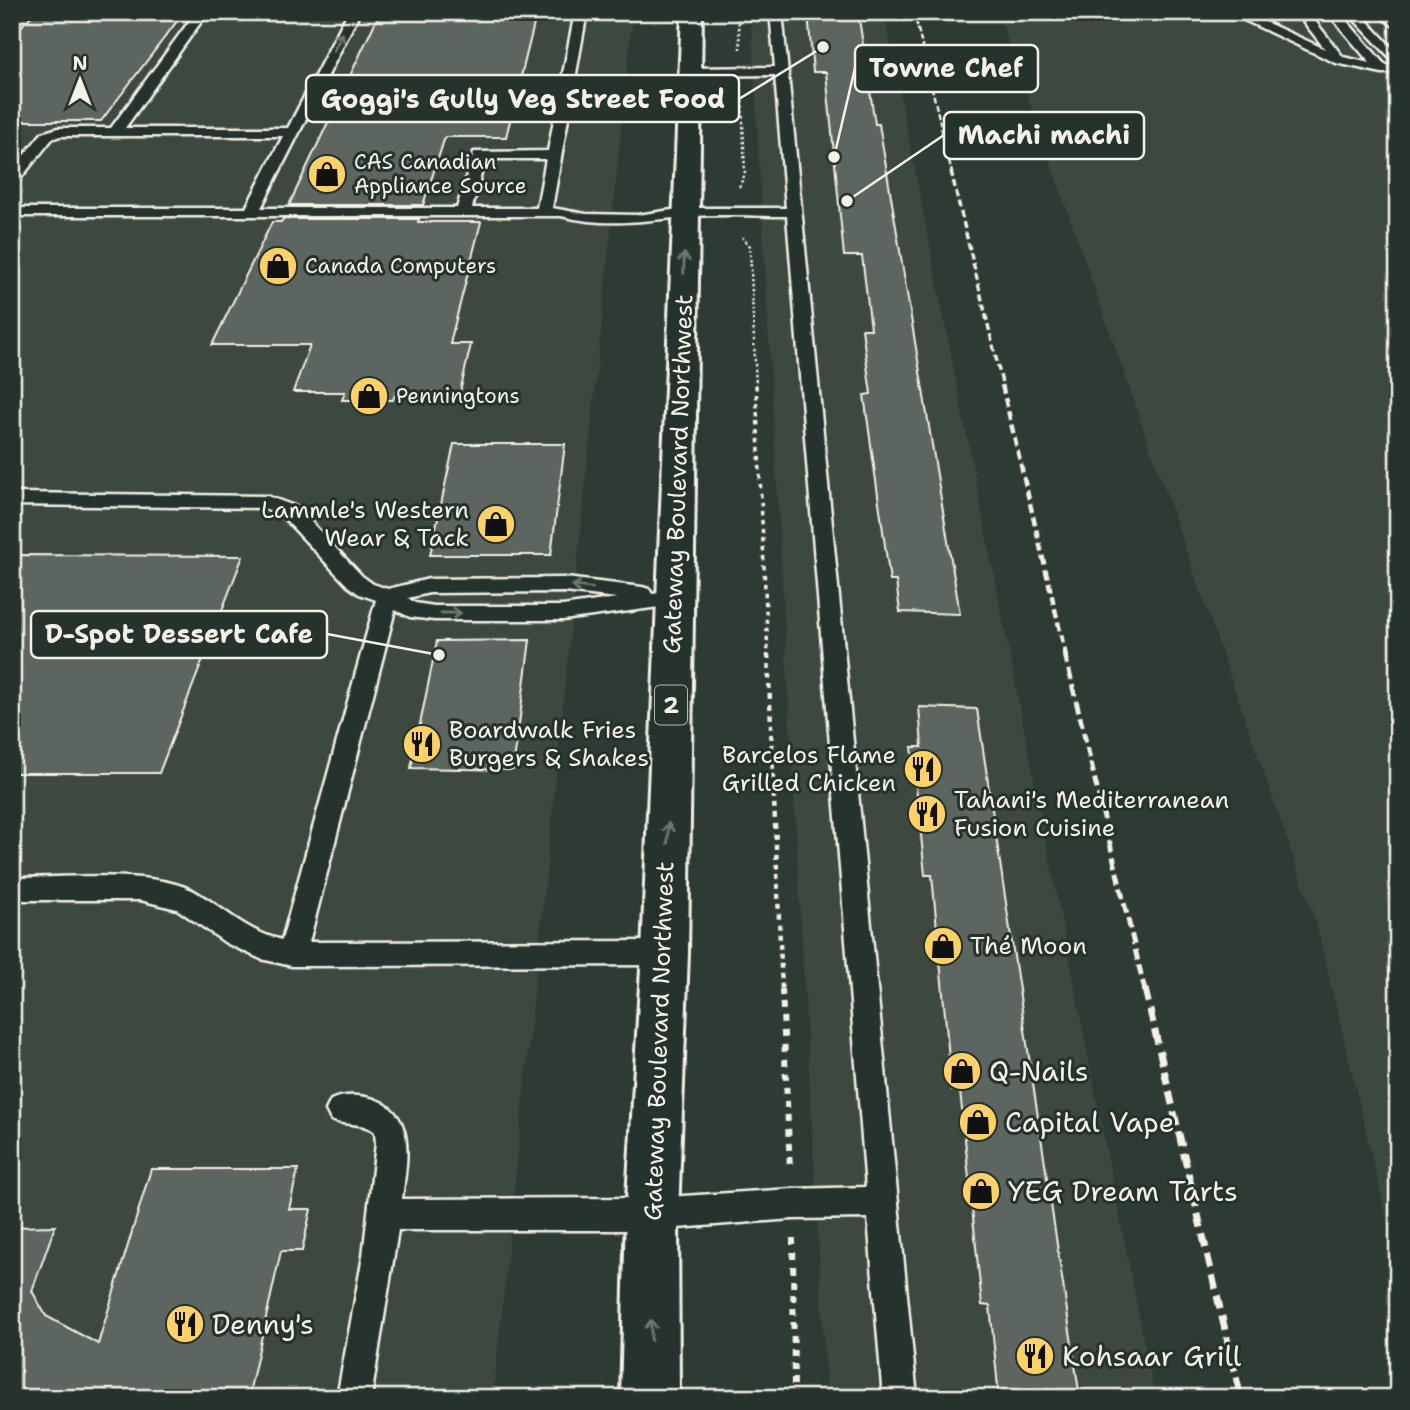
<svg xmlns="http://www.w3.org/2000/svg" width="1410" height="1410" font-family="'Shantell Sans',sans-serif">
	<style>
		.built { fill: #3c4841 }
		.building { fill: #5c655e; stroke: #f4f1e8; stroke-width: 2 }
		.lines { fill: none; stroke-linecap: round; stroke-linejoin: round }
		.service-casing { stroke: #f4f1e8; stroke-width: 5 }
		.trunk-casing { stroke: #f4f1e8; stroke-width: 6 }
		.path-far3 { stroke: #f4f1e8; stroke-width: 2.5; stroke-dasharray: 2.5 2.5; stroke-linecap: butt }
		.path-far2 { stroke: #f4f1e8; stroke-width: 3.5; stroke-dasharray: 4.5 4.5; stroke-linecap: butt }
		.path-far1 { stroke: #f4f1e8; stroke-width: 4.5; stroke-dasharray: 5 5; stroke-linecap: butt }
		.path { stroke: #f4f1e8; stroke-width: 6; stroke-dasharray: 7 7; stroke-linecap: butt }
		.service { fill: #26332d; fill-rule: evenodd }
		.trunk { fill: #26332d; fill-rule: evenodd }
		.rail-far4 { stroke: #f4f1e8; stroke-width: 2.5; stroke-dasharray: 6 2.5; stroke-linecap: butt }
		.rail-far3 { stroke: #f4f1e8; stroke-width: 3.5; stroke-dasharray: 7 3.5; stroke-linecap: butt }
		.rail-far2 { stroke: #f4f1e8; stroke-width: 4.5; stroke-dasharray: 9 4.5; stroke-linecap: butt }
		.rail-far1 { stroke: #f4f1e8; stroke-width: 5; stroke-dasharray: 11 5; stroke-linecap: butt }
		.rail { stroke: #f4f1e8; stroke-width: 7; stroke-dasharray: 14 7; stroke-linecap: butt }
		.oneway { stroke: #6e766e }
		.labels { text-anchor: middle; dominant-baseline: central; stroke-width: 6; stroke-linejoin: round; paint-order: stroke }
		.far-poi-label { font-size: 21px; fill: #f4f1e8; stroke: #26332d; text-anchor: start }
		.shield { fill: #26332d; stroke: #b6b8b0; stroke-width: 2 }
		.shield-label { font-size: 23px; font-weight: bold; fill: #f4f1e8 }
		.street-label { font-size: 24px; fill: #f4f1e8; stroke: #26332d }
		.poi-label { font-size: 24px; fill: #f4f1e8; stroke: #26332d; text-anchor: start }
		.near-poi-label { font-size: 28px; fill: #f4f1e8; stroke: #26332d; text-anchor: start }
		.leader { fill: none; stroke: #f4f1e8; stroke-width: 2.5 }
		.callout-dot { fill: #f4f1e8; stroke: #26332d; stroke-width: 2.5 }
		.callout { fill: #26332d; stroke: #f4f1e8; stroke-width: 2.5 }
		.callout-label { font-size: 26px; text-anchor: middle; font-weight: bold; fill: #f4f1e8 }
	</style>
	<rect width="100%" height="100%" fill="#2e3b34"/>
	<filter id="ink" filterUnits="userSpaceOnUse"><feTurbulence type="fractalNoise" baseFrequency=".0143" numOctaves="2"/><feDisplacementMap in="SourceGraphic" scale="14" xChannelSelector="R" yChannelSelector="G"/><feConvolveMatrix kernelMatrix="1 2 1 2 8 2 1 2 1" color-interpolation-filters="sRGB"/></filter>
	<g filter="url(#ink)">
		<!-- built -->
		<g class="built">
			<polygon points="14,12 633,12 493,1398 12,1398"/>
			<polygon points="751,12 884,12 1155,1398 827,1398"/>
			<polygon points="998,12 1398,12 1398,1266 1316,922"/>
		</g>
		<!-- building -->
		<g class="building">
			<polygon points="35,12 184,12 101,121 12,121 12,36"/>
			<polygon points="380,12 537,12 506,137 445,137 423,205 289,205"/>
			<polygon points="808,12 858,12 875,124 879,124 960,614 900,612 896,581 890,581 864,395 871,394 862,329 871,329 862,256 844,256 826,72 813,72"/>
			<polygon points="283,219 419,219 418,222 481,222 451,339 451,344 471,344 460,392 396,392 393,400 342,400 345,392 293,392 310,345 212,345 272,222 281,222"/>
			<polygon points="454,444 565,444 551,555 430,555"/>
			<polygon points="12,555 243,556 159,773 12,773"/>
			<polygon points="530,640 513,770 411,768 437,641"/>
			<polygon points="919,707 977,709 1080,1398 999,1398 990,1306 982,1305 960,1091 952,1090 932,875 925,875 912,747 922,747"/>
			<polygon points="151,1169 298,1169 289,1209 311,1209 302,1251 281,1251 248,1398 12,1398 12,1227 55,1226 32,1291 46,1316 98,1344"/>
		</g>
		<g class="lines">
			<!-- service casing -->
			<g class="service-casing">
				<g id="service">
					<path d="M196 12H208L125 128H288L348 12H360L261 208H457L474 152 548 151 575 12H587L552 208 586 214 637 215 686 208H786L775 75 688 76 682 72 688 68 775 67 770 12H782L917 1398H883L868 1218 792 1219 652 1230H398L371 1398H337L363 1256 376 1143 375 1132C363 1121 345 1126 331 1120L326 1110 331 1100C344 1094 360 1095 374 1099 418 1115 406 1162 402 1199L652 1198 792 1189 866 1187 787 216C753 216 718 213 684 217 640 221 605 227 561 216H12V208H246L283 136H60L52 139 17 183 12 184V170L42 133 58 128H111ZM485 159H546L537 208H472Z"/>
					<polygon points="1227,12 1243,12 1325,49 1296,12 1308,12 1343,57 1370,63 1327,12 1339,12 1385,65 1397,65 1347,12 1359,12 1398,54 1398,73 1382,73 1336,63"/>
					<polygon points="1374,12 1387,12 1398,20 1398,29"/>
					<path d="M12 493 267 496 297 507 362 576 373 584 388 589 429 579 565 578 642 587 649 589 652 594 674 591 681 593 684 598 681 603 674 605 563 620H434L410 617 395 610 309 942 665 941 674 945 678 953 674 961 665 965 292 966 261 959 226 943 177 909 140 900H12V878C61 878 152 869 194 891 226 909 244 931 282 940L376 600 359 594 348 586 283 517 264 508 12 505ZM565 592 617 598 563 606H434L415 603 408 598 429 593Z"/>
				</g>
			</g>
			<!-- trunk casing -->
			<g class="trunk-casing">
				<polygon id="trunk" points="682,12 702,12 688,953 678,1214 679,1398 621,1398 626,1214 642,953"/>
			</g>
			<!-- path-far3 -->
			<g class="path-far3">
				<polyline points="738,12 740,49"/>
				<polyline points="739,187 745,174 742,96"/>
				<polyline points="742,237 750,246 756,387"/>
			</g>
			<!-- path-far2 -->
			<polyline class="path-far2" points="756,385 768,656"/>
			<!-- path-far1 -->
			<polyline class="path-far1" points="768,654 782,991"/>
			<!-- path -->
			<g class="path">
				<polyline points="782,989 790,1170"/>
				<polyline points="793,1238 794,1398"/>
			</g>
			<!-- service -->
			<use href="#service" class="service"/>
			<!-- trunk -->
			<use href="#trunk" class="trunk"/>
			<!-- rail-far4 -->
			<polyline class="rail-far4" points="914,12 952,173"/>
			<!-- rail-far3 -->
			<polyline class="rail-far3" points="951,171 1003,387"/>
			<!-- rail-far2 -->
			<polyline class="rail-far2" points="1002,385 1066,656"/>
			<!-- rail-far1 -->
			<polyline class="rail-far1" points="1065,654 1145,991"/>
			<!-- rail -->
			<polyline class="rail" points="1145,989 1241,1398"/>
		</g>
		<!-- one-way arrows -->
		<defs><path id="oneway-shaft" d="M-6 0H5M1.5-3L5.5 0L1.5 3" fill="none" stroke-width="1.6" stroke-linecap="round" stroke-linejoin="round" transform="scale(1.75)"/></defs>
		<g class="oneway">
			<use href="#oneway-shaft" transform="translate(338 42) rotate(-62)"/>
			<use href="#oneway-shaft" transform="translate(684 263) rotate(-88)"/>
			<use href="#oneway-shaft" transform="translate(582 587) rotate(-173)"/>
			<use href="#oneway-shaft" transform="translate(451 613)"/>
			<use href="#oneway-shaft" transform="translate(668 833) rotate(-88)"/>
			<use href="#oneway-shaft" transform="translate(651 1330) rotate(-90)"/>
		</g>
	</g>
	<!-- icons -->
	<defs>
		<g id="shop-disc" transform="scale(2.0125)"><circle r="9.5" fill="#ffd166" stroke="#26332d"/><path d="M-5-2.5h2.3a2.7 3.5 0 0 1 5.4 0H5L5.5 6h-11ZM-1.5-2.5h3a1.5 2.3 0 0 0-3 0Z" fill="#111"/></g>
		<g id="restaurant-disc" transform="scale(2.0125)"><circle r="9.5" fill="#ffd166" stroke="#26332d"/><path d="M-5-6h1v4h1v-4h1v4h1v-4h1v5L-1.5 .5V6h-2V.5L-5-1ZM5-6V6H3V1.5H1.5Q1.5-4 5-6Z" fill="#111"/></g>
	</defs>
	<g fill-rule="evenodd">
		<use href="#shop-disc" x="327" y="174"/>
		<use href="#shop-disc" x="278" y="266"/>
		<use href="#shop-disc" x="369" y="396"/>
		<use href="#shop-disc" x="496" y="524"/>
		<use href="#restaurant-disc" x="422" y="744"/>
		<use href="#restaurant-disc" x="923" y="769"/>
		<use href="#restaurant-disc" x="927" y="814"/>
		<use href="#shop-disc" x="943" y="946"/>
		<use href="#shop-disc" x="962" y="1071"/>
		<use href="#shop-disc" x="978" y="1122"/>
		<use href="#shop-disc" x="981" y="1191"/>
		<use href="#restaurant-disc" x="185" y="1324"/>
		<use href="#restaurant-disc" x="1035" y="1356"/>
	</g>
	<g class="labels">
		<!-- far-poi labels -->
		<g class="far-poi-label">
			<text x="354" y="162">CAS Canadian<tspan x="354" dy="24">Appliance Source</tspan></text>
			<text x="305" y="266">Canada Computers</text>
			<text x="396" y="396">Penningtons</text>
		</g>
		<!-- shield labels -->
		<rect class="shield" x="655" y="685.5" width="32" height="39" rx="5"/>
		<g class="shield-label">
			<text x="671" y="705">2</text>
		</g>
		<!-- street labels -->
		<g class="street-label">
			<text transform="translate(678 474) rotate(-88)">Gateway Boulevard Northwest</text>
			<text transform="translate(659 1041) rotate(-88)">Gateway Boulevard Northwest</text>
		</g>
		<!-- poi labels -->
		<g class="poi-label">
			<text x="469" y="510" text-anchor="end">Lammle's Western<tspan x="469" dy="28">Wear &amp; Tack</tspan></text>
			<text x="449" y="730">Boardwalk Fries<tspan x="449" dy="28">Burgers &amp; Shakes</tspan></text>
			<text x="896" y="755" text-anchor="end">Barcelos Flame<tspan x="896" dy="28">Grilled Chicken</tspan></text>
			<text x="954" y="800">Tahani's Mediterranean<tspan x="954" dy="28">Fusion Cuisine</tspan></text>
			<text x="970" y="946">Thé Moon</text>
		</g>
		<!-- near-poi labels -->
		<g class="near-poi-label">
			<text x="989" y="1071">Q-Nails</text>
			<text x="1005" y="1122">Capital Vape</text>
			<text x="1008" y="1191">YEG Dream Tarts</text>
			<text x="212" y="1324">Denny's</text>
			<text x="1062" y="1356">Kohsaar Grill</text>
		</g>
	</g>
	<!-- callouts -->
	<path class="leader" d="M834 157L855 68M823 47L739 99M847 201L944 135M439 655L327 634"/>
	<g class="callout-dot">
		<circle cx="834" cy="157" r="7"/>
		<circle cx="823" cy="47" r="7"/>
		<circle cx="847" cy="201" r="7"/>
		<circle cx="439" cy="655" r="7"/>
	</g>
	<g class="callout">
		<rect x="855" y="45" width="183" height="47" rx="7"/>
		<rect x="306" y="75" width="433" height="47" rx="7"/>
		<rect x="944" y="112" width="200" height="47" rx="7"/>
		<rect x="31" y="611" width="296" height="47" rx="7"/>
	</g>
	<g class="callout-label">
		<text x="946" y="77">Towne Chef</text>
		<text x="523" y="108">Goggi's Gully Veg Street Food</text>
		<text x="1044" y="144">Machi machi</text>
		<text x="179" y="643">D-Spot Dessert Cafe</text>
	</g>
	<!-- margin -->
	<rect width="1410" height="1410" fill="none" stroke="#26332d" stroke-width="42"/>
	<rect x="21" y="21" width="1368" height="1368" fill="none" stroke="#f4f1e8" stroke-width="2.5" filter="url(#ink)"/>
	<!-- north arrow -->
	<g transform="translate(80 80)" stroke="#26332d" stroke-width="5" paint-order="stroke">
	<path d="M0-5L12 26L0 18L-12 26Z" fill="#f4f1e8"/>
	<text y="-10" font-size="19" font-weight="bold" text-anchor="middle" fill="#f4f1e8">N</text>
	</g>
</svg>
